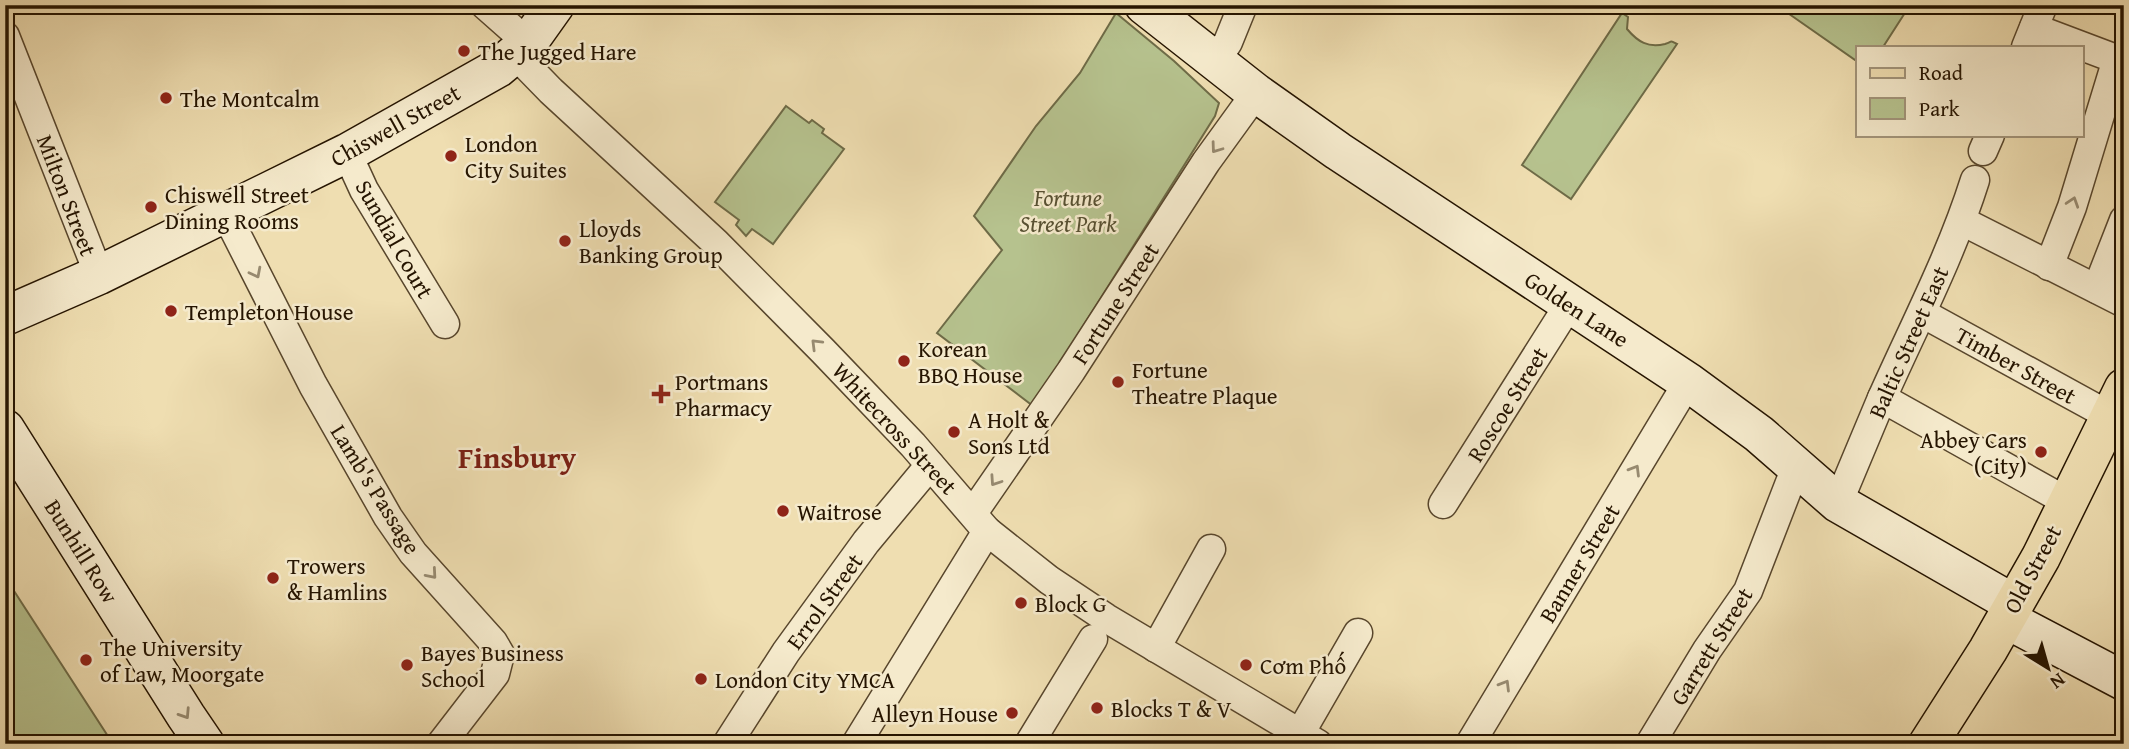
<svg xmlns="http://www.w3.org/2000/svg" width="2129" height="749" font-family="'Gentium Book Plus',serif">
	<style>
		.green { fill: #b6c28e; stroke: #6e6b47; stroke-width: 2 }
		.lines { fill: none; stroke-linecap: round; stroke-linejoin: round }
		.street-casing { stroke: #58462c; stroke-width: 31 }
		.secondary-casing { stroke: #251400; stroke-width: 41 }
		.primary-casing { stroke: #251400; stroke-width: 41 }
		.street { stroke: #f5eacc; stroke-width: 28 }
		.secondary { stroke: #f5eacc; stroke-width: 38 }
		.primary { stroke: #efdeb1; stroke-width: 38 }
		.oneway { stroke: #978a70 }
		.poi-dot { fill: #8f2418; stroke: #f5eacc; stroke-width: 2.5 }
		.labels { text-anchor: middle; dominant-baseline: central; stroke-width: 5; stroke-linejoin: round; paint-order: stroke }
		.poi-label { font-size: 23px; fill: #251400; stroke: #f5eacc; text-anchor: start }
		.street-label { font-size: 23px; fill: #251400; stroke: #f5eacc }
		.park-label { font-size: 23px; font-style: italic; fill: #585132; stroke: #f5eacc }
		.district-label { font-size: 30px; font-weight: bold; fill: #7a1f14; stroke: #f5eacc }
	</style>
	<rect width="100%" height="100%" fill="#efdeb1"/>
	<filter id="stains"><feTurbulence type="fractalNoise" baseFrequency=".00286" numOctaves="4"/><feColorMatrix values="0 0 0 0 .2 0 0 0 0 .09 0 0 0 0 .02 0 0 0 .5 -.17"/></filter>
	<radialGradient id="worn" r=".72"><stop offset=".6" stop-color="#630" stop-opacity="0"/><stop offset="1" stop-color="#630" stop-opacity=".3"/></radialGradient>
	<!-- green -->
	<g class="green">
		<polygon points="1784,5 1910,5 1883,47 1858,47 1858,62 1782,9"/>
		<polygon points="1116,13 1174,61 1219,103 1215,116 1033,406 937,333 1002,250 974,216 1036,126 1080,73"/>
		<path d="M1622 13 1628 17 1627 29C1638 42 1648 48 1665 44 1675 41 1668 40 1677 44L1571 199 1522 165Z"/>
		<polygon points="786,106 809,123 812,120 824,129 822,133 844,149 773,244 752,229 746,236 736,225 739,220 715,202"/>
		<polygon points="5,577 113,744 5,744"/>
	</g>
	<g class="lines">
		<!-- street casing -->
		<g class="street-casing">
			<g id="street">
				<polyline points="485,5 528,43"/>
				<polyline points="2034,28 2124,62"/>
				<polyline points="5,36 99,275"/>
				<polyline points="2026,47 2043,5"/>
				<polyline points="515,54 551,91 716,243 823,351 913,445 987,531 1049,580 1106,618 1318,744"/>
				<polyline points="1215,62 1228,42 1243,5"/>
				<polyline points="1983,151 1990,135"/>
				<polyline points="347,153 364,190 445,324"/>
				<polyline points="225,212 313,385 388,517 413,553 493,642 500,654 495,674 441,744"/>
				<polyline points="1962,221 2124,303"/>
				<polyline points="2049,266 2072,207 2117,59"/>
				<polyline points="2097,289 2124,220"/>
				<polyline points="1922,313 2110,416"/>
				<polyline points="1882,398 2066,501"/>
				<path d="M1838 503C1853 468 1867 433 1882 398 1914 326 1951 256 1975 180"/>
				<polyline points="1443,504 1570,303"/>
				<polyline points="973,513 1071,371 1206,162 1256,93"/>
				<polyline points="1156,648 1211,549"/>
				<polyline points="727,744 786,652 866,542 930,465"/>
				<polyline points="856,744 987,531"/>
				<polyline points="1029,744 1093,639"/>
				<polyline points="1294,744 1358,633"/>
				<polyline points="1470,744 1688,382"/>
				<polyline points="1650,744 1707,650 1748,591 1796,467"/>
			</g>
		</g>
		<!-- secondary casing -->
		<g class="secondary-casing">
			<g id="secondary">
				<polyline points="1144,5 1256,93 1338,151 1688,382 1759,434 1838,503 2014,604"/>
				<polyline points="5,316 99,275 347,153 498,68 528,43 555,5"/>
				<polyline points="5,429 186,716 205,744"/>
				<polyline points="2006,619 2124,681"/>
			</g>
		</g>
		<!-- primary casing -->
		<g class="primary-casing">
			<polyline id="primary" points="1928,744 1988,650 2041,557 2124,388"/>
		</g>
		<!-- street -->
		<use href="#street" class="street"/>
		<!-- secondary -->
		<use href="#secondary" class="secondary"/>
		<!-- primary -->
		<use href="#primary" class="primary"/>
	</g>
	<!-- one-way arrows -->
	<defs><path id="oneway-chevron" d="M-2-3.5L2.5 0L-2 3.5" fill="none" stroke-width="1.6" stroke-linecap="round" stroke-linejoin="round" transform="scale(1.75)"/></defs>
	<g class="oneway">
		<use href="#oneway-chevron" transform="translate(1216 148) rotate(126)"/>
		<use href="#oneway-chevron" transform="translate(2073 202) rotate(-72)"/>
		<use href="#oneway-chevron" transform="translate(256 273) rotate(63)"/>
		<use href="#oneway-chevron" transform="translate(816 344) rotate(-135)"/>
		<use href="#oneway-chevron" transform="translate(1635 470) rotate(-59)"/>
		<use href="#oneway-chevron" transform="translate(995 481) rotate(124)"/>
		<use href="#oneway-chevron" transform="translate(432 574) rotate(49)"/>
		<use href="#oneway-chevron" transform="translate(1505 685) rotate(-59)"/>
		<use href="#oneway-chevron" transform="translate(185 714) rotate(57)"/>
	</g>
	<!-- markers -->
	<g class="poi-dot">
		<circle cx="464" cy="51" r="7"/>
		<circle cx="166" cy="98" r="7"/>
		<circle cx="451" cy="156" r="7"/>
		<circle cx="151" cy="207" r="7"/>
		<circle cx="565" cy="241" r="7"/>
		<circle cx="171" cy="311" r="7"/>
		<circle cx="904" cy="361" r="7"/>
		<circle cx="1118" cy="382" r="7"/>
		<path d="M657.5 383.5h7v7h7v7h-7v7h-7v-7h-7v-7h7z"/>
		<circle cx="954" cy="432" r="7"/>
		<circle cx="2041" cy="452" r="7"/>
		<circle cx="783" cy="511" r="7"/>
		<circle cx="273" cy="578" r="7"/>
		<circle cx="1021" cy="603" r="7"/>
		<circle cx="86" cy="660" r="7"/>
		<circle cx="407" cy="665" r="7"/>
		<circle cx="1246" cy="665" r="7"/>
		<circle cx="701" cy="679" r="7"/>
		<circle cx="1097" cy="708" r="7"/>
		<circle cx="1012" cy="713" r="7"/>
	</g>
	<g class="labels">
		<!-- poi labels -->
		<g class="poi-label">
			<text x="478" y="51">The Jugged Hare</text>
			<text x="180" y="98">The Montcalm</text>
			<text x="465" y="143">London<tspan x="465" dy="26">City Suites</tspan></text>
			<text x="165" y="194">Chiswell Street<tspan x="165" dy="26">Dining Rooms</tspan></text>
			<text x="579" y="228">Lloyds<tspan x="579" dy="26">Banking Group</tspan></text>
			<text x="185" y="311">Templeton House</text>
			<text x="918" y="348">Korean<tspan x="918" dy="26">BBQ House</tspan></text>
			<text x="1132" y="369">Fortune<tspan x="1132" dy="26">Theatre Plaque</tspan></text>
			<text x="675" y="381">Portmans<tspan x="675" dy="26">Pharmacy</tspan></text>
			<text x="968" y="419">A Holt &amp;<tspan x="968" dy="26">Sons Ltd</tspan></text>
			<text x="2027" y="439" text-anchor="end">Abbey Cars<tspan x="2027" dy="26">(City)</tspan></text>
			<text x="797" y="511">Waitrose</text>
			<text x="287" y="565">Trowers<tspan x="287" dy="26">&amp; Hamlins</tspan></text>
			<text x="1035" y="603">Block G</text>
			<text x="100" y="647">The University<tspan x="100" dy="26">of Law, Moorgate</tspan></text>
			<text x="421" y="652">Bayes Business<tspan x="421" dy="26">School</tspan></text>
			<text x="1260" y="665">Cơm Phố</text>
			<text x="715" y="679">London City YMCA</text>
			<text x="1111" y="708">Blocks T &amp; V</text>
			<text x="998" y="713" text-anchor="end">Alleyn House</text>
		</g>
		<!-- street labels -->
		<g class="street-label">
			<text transform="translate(395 125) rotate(-29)">Chiswell Street</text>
			<text transform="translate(67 195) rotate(69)">Milton Street</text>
			<text transform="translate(395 239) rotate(60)">Sundial Court</text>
			<text transform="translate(1115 303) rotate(-57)">Fortune Street</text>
			<text transform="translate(1577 309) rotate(33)">Golden Lane</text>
			<text transform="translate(1908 342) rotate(-66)">Baltic Street East</text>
			<text transform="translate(2016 365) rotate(29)">Timber Street</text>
			<text transform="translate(1507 404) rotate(-58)">Roscoe Street</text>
			<text transform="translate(895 428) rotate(47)">Whitecross Street</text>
			<text transform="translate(376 489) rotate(58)">Lamb's Passage</text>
			<text transform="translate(82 551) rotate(58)">Bunhill Row</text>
			<text transform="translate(1579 563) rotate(-59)">Banner Street</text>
			<text transform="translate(2032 569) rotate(-62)">Old Street</text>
			<text transform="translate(824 601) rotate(-54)">Errol Street</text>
			<text transform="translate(1711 646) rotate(-58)">Garrett Street</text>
		</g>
		<!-- park labels -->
		<g class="park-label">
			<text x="1068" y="197">Fortune<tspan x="1068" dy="26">Street Park</tspan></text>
		</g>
		<!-- district labels -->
		<g class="district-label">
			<text x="517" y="457">Finsbury</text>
		</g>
	</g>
	<!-- margin -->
	<rect width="2129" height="749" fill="none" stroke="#efdeb1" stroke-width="28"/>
	<rect x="7" y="7" width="2115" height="735" fill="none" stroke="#251400" stroke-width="3.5"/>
	<rect x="14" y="14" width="2101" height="721" fill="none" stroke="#251400" stroke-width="2"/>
	<!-- legend -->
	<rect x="1856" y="46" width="228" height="91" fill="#f5eacc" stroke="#a2947a" stroke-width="2"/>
	<rect x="1870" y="68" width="35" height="10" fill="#efdeb1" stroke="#a2947a" stroke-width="2"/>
	<text x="1919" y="80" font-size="21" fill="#251400">Road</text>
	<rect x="1870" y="98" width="35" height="21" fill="#b6c28e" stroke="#a2947a" stroke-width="2"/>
	<text x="1919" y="116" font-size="21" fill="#251400">Park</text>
	<!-- north arrow -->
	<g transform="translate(2048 668) rotate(143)" stroke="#f5eacc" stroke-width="5" paint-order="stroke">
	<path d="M0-5L12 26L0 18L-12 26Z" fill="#251400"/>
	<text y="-10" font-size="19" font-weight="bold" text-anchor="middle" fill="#251400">N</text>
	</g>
	<rect width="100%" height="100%" filter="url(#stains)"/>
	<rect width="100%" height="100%" fill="url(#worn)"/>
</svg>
